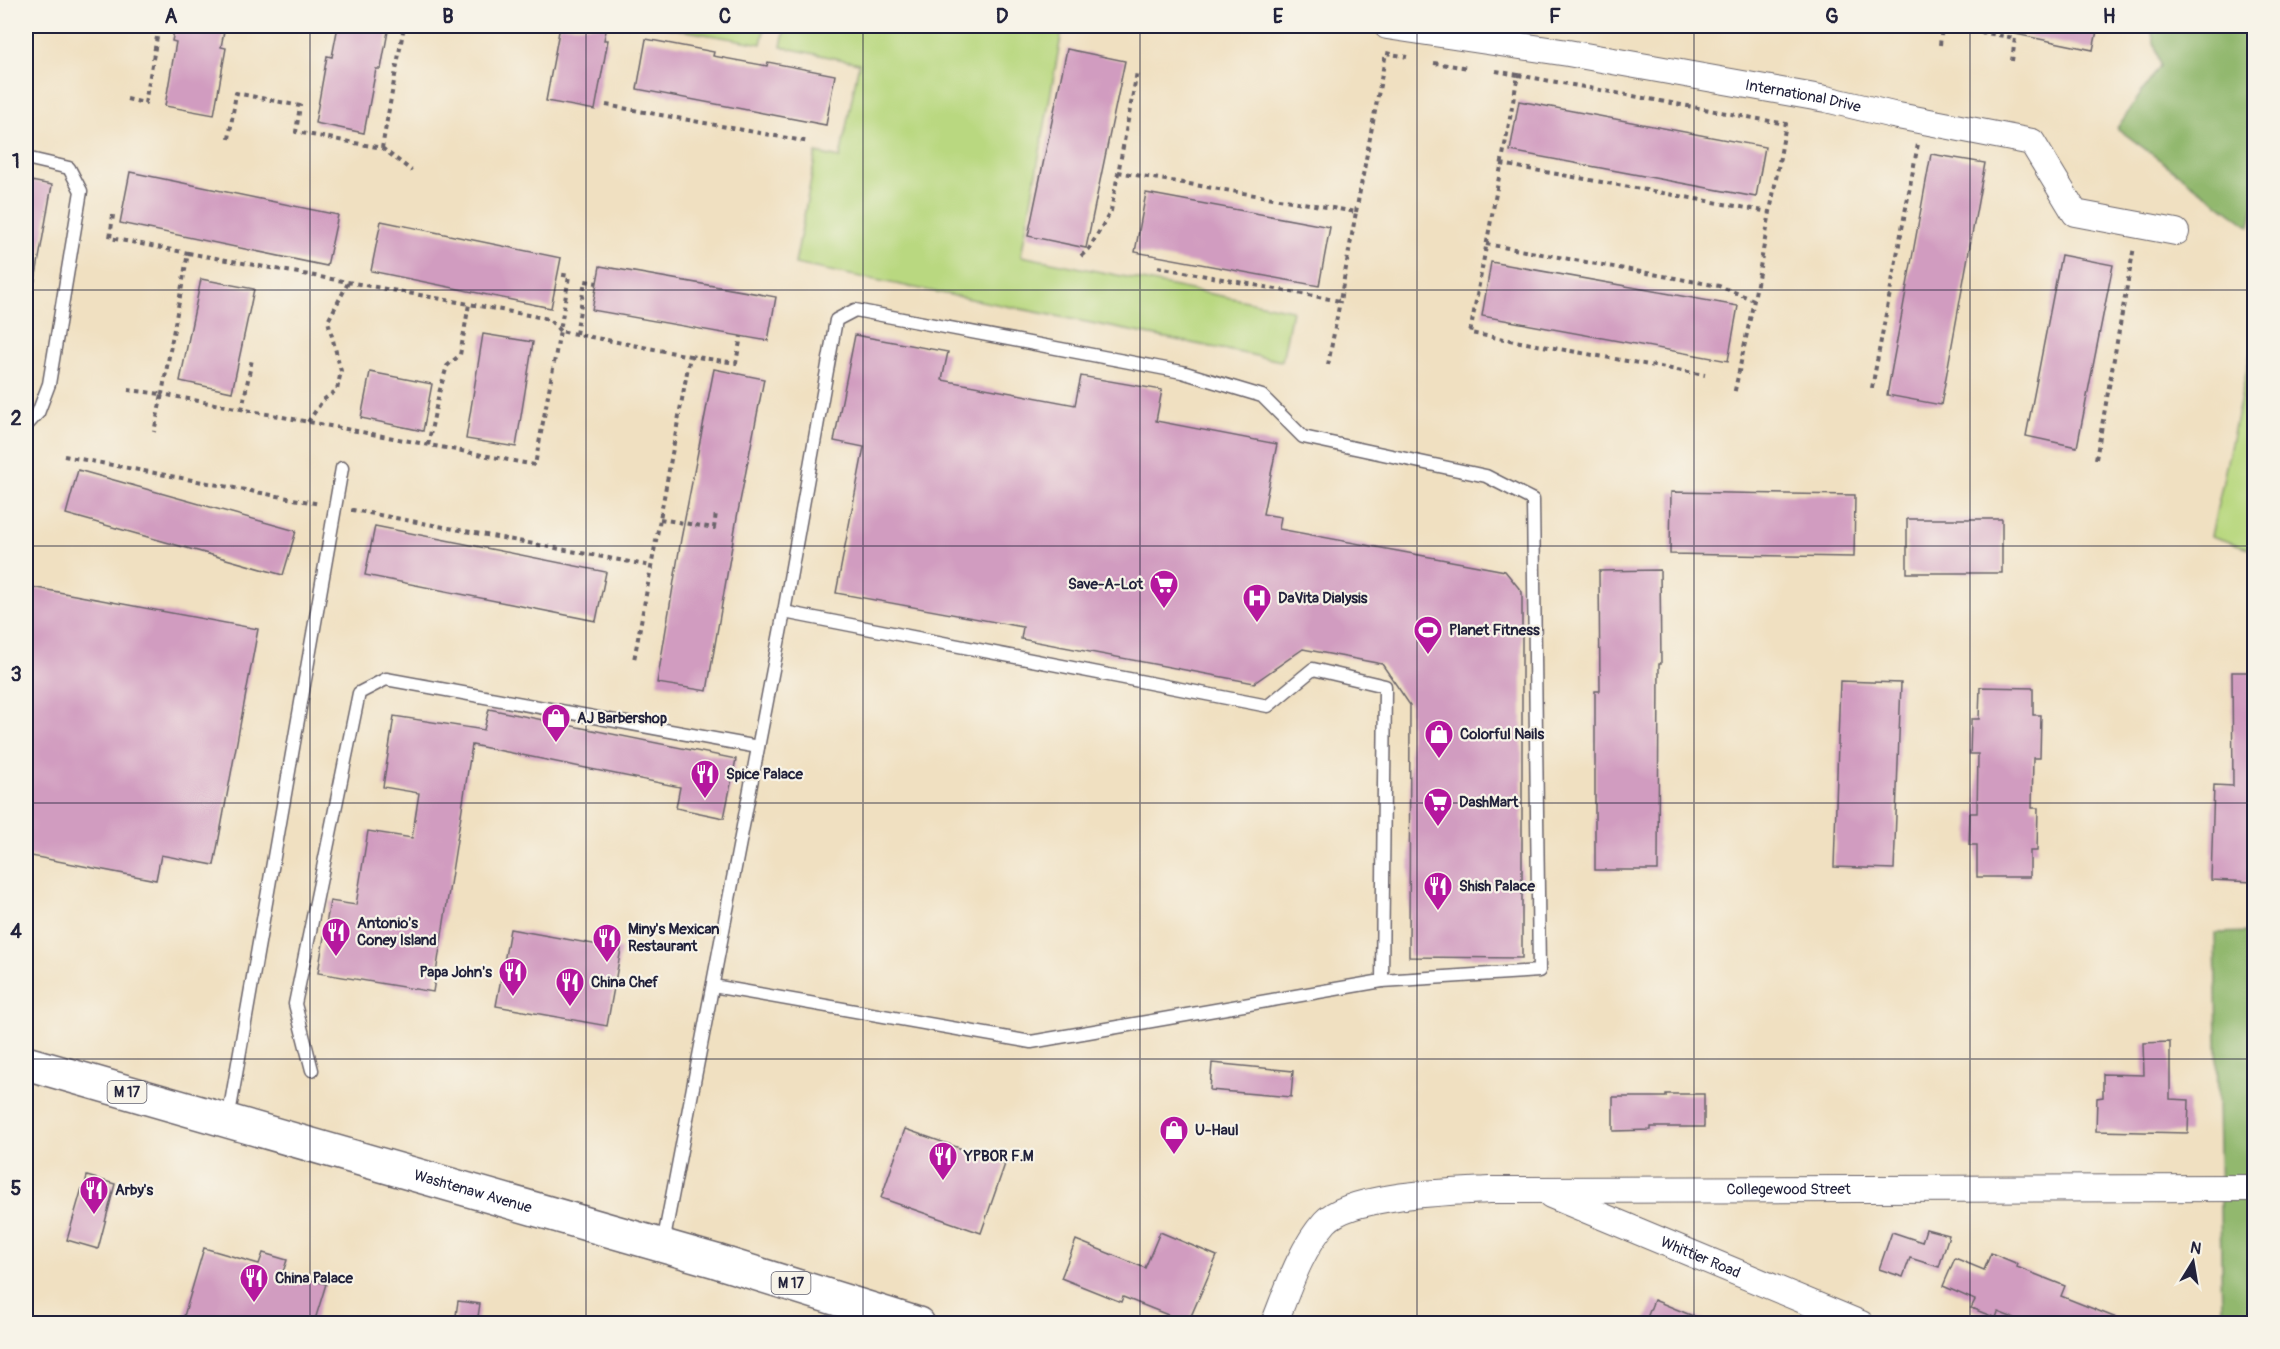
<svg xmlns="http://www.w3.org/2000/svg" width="2280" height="1349" viewBox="0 0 2280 1349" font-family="Pangolin,sans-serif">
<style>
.green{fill:#b9d880;stroke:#6e7d5e;stroke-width:1.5}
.forest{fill:#92b86e;stroke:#5a6d54;stroke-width:1.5}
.building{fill:#d19cc0}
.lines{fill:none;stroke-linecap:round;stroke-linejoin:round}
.service-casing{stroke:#6a646a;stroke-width:15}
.minor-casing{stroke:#6a646a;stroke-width:28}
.primary-casing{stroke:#6a646a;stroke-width:36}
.path{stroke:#6a646a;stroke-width:4;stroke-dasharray:4.5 4.5;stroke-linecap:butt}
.service{stroke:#fff;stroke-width:12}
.minor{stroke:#fff;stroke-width:26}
.primary{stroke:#fff;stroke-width:33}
.grid{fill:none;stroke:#22223b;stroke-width:1.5;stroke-opacity:0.55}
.labels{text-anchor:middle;stroke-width:4.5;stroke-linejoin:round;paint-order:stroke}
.shield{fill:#f7f3e8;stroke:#62616f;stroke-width:1.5}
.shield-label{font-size:14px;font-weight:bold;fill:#22223b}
.street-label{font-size:15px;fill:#22223b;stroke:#f7f3e8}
.poi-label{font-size:15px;font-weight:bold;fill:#22223b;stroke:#f7f3e8;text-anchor:start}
.neatline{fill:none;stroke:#22223b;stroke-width:2}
.grid-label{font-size:20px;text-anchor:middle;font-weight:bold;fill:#22223b}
</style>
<rect width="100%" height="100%" fill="#f7f3e8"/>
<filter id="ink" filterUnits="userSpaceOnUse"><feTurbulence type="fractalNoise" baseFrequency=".0167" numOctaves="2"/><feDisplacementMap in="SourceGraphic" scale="12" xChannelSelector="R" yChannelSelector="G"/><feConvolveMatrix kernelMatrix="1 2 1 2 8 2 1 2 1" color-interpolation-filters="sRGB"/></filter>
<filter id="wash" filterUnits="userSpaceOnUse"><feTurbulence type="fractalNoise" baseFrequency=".008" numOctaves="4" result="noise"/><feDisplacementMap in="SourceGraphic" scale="24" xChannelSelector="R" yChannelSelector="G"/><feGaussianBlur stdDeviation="1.35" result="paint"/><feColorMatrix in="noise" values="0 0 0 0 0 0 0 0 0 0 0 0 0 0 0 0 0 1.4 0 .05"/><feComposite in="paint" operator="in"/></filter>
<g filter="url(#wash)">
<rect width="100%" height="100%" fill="#f0e0c1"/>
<!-- green -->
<g class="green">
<path d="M659 26H765L761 44Z"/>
<path d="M785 26H1063L1021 256 1292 310 1282 361 795 264 816 153 840 158 859 63 781 47Z"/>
<path d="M2254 337V550L2211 536Z"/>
</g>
<!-- forest -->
<g class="forest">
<path d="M2150 26H2254V205L2250 227 2117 128 2160 66Z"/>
<path d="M2254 932V1323H2242L2222 1316 2215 933Z"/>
</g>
<g id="blocks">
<!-- building -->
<g class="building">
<path d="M175 26H225L221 47 226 48 214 115 165 106 176 42 172 41Z"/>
<path d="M338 26H389L381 69H376L364 133 315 123 327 56 332 57Z"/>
<path d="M560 26H607L604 40H608L595 110 546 101Z"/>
<path d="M2016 26H2098L2093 50 2015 34Z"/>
<path d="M646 39 714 52 713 56 767 66 768 62 835 75 826 125 637 89Z"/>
<path d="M1067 49 1125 61 1086 248 1028 236Z"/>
<path d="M1519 101 1765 147 1756 197 1510 151Z"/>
<path d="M1931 154 1985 163 1941 405 1887 395Z"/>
<path d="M130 172 338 215 327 266 120 223Z"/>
<path d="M26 180 52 185 35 281 26 280Z"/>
<path d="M1146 193 1330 227 1319 286 1135 252Z"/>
<path d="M381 221 561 258 551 308 371 271Z"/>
<path d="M2061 255 2113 265 2077 447 2026 436Z"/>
<path d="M1491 262 1738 306 1728 361 1482 316Z"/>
<path d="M600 266 776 297 768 341 592 310Z"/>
<path d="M201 279 254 289 232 392 180 381Z"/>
<path d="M483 334 533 342 516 447 466 439Z"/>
<path d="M855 335 948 352 942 380 1075 405 1081 376 1162 390 1156 421 1277 444 1263 514 1281 517 1279 529 1505 571 1522 592V958L1409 957 1410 705 1382 664 1303 649 1254 683 1021 639 1023 627 836 593 864 447 834 441Z"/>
<path d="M714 369 764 379 737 517 707 691 657 683 681 539Z"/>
<path d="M370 372 432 384 423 431 361 418Z"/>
<path d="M78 470 296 531 283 575 66 514Z"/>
<path d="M1671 492 1855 495 1854 557 1670 554Z"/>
<rect x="1907" y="519" width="95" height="54"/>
<path d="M375 526 606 572 596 621 365 575Z"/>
<path d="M1660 570 1661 664H1659L1658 870H1595V691H1600L1599 571Z"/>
<path d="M26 586 258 629 214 865 161 855 156 880 26 855Z"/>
<path d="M2232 672H2254V882L2211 880 2214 785 2233 786Z"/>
<path d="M1840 681 1901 683 1894 869 1834 867Z"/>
<path d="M1980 687 2033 688V715H2041L2040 758H2033L2032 808H2038L2037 851H2030V877H1977V845H1969L1970 813H1977L1978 754H1970L1971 719H1979Z"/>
<path d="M489 709 736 759 724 818 676 808 680 787 472 745 433 992 318 973 330 901 356 905 368 831 412 838 419 793 383 787 394 716 484 730Z"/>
<path d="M510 929 621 949 607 1026 496 1006Z"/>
<path d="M2170 1042V1099L2189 1100 2188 1133 2096 1131 2097 1098 2103 1097V1074L2144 1075 2143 1043Z"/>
<path d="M1212 1063 1293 1071 1291 1097 1210 1090Z"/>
<path d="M1666 1094H1704V1127H1651V1130L1613 1131V1097H1666Z"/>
<path d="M905 1129 1005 1164 981 1233 881 1198Z"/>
<path d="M87 1176 115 1184 98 1249 67 1240 82 1188 84 1189Z"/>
<path d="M1926 1229 1949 1235 1939 1267 1910 1258 1903 1277 1879 1269 1892 1232 1922 1242Z"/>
<path d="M1160 1232 1217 1256 1188 1323 1123 1297 1121 1302 1061 1278 1076 1240 1145 1268Z"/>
<path d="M204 1248 259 1264 263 1253 287 1260 283 1272 326 1284 314 1323H182Z"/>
<path d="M1991 1253 2018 1264 2017 1267 2065 1286 2061 1296 2129 1323H2026L1998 1312 1996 1318 1971 1308 1975 1300 1943 1286 1955 1258 1984 1270Z"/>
<path d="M1654 1300 1710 1323H1645Z"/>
<path d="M458 1301 480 1304 477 1323H455Z"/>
</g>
</g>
</g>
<g filter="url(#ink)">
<use href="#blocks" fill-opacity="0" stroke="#6a646a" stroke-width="1.5"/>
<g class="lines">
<!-- service casing -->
<g class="service-casing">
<g id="service">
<path d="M26 158 69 168 81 191 49 384 38 413 26 426"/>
<path d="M784 612 836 320 855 310 1182 372 1262 396 1303 437 1486 476 1533 500 1539 971 1382 981"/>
<path d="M312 1070 295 1004 359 693 386 679 758 747"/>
<path d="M228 1120 342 468"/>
<path d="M663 1244 784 612 1268 706 1313 669 1385 686 1382 981 1031 1042 713 986"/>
</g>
</g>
<!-- minor casing -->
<g class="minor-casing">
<g id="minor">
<path id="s1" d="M1387 26 1568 53 1826 99 1893 115 2032 142 2075 213 2176 232"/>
<path id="s2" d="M1551 1195 1861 1324"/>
<path id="s3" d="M1274 1324C1288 1289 1300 1250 1325 1222 1350 1194 1453 1192 1490 1190L2254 1188"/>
</g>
</g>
<!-- primary casing -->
<g class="primary-casing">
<g id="primary">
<path id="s4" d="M26 1063 716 1261 918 1324"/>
</g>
</g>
<!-- path -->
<g class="path">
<path d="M1945 26 2015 38 2012 61"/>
<path d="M1940 45 1942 26"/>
<path d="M1434 63 1469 68"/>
<path d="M1496 71 1518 75 1470 333 1705 375"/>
<path d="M1518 75 1786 124 1754 300 1734 395"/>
<path d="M127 99 145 103 159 26"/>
<path d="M606 105 809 142"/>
<path d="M229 139 236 93 300 106 296 132 382 148 404 26"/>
<path d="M382 148 412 171"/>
<path d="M1501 164 1769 212"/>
<path d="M1118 172 1356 212 1340 301 1158 267"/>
<path d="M1356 212 1386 53 1407 57"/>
<path d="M113 215 110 238 188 253 162 394 535 465 560 331 690 356 634 660"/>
<path d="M1486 244 1719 286 1754 300"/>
<path d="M188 253 469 304"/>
<path d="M1081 256 1089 249 1111 211 1137 72"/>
<path d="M576 334 585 281 597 283"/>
<path d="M690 356 736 363 741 336"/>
<path d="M1328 365 1340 301"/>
<path d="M1872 388 1918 144"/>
<path d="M128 390 162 394 154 432"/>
<path d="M242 410 252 359"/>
<path d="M308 422 323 400 337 390 341 371 328 321 348 283"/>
<path d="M428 445 439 393 447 366 460 355 469 304 549 319 560 331 569 276 558 274"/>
<path d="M64 456 320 504"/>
<path d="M2096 459 2134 247"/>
<path d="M353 512V510L651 566"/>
<path d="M660 519 714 528 716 513"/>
</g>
<!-- service -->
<use href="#service" class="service"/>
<!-- minor -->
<use href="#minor" class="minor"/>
<!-- primary -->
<use href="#primary" class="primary"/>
</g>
</g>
<!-- grid -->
<path class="grid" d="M310 26V1324M586 26V1324M863 26V1324M1140 26V1324M1417 26V1324M1694 26V1324M1970 26V1324M26 290H2254M26 546H2254M26 803H2254M26 1059H2254"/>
<!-- icons -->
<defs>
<g id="supermarket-pin" transform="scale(1.5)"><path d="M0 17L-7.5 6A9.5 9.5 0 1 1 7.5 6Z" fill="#b5179e" stroke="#f7f3e8"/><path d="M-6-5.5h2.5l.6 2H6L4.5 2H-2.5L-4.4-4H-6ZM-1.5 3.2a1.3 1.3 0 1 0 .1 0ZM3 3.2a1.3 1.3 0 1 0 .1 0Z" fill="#fff"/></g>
<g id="hospital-pin" transform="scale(1.5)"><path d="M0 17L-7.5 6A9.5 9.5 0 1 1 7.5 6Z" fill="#b5179e" stroke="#f7f3e8"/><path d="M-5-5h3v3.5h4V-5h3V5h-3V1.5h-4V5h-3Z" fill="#fff"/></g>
<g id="stadium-pin" transform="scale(1.5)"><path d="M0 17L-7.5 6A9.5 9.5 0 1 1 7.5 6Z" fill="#b5179e" stroke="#f7f3e8"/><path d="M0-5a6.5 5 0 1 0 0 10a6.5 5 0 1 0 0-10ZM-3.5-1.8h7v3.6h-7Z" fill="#fff"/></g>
<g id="shop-pin" transform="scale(1.5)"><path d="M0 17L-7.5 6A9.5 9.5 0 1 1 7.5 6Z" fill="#b5179e" stroke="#f7f3e8"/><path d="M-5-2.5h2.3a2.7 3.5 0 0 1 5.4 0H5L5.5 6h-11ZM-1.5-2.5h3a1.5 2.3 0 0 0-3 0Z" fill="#fff"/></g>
<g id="restaurant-pin" transform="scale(1.5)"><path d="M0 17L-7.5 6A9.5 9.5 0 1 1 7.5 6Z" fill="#b5179e" stroke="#f7f3e8"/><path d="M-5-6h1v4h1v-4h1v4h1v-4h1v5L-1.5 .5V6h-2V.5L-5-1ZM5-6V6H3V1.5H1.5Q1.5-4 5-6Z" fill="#fff"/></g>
</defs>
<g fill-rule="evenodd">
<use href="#supermarket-pin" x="1164" y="584"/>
<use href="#hospital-pin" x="1257" y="598"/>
<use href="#stadium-pin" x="1428" y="630"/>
<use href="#shop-pin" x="556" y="718"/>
<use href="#shop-pin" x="1439" y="734"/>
<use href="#restaurant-pin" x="705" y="774"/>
<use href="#supermarket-pin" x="1438" y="802"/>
<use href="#restaurant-pin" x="1438" y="886"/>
<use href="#restaurant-pin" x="336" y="932"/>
<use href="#restaurant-pin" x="607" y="938"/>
<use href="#restaurant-pin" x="513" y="972"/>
<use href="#restaurant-pin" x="570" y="982"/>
<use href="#shop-pin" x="1174" y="1130"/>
<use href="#restaurant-pin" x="943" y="1156"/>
<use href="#restaurant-pin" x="94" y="1190"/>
<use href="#restaurant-pin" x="254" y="1278"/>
</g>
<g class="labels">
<!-- shield labels -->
<g class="shield">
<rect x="107.5" y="1081" width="39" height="22" rx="4.5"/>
<rect x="771.5" y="1272" width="39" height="22" rx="4.5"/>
</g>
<g class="shield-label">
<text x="127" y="1097">M 17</text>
<text x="791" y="1288">M 17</text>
</g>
<!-- street labels -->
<g class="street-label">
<text dy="5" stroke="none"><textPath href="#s1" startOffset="422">International Drive</textPath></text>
<text dy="5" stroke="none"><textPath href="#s3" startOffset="584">Collegewood Street</textPath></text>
<text dy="5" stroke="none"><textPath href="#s4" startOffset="465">Washtenaw Avenue</textPath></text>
<text dy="5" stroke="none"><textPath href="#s2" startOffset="162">Whittier Road</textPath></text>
</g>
<!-- poi labels -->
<g class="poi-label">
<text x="1143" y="589" text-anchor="end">Save-A-Lot</text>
<text x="1278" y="603">DaVita Dialysis</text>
<text x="1449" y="635">Planet Fitness</text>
<text x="577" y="723">AJ Barbershop</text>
<text x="1460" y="739">Colorful Nails</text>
<text x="726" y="779">Spice Palace</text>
<text x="1459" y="807">DashMart</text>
<text x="1459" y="891">Shish Palace</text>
<text x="357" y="928">Antonio's<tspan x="357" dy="17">Coney Island</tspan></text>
<text x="628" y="934">Miny's Mexican<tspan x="628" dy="17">Restaurant</tspan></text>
<text x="492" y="977" text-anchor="end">Papa John's</text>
<text x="591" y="987">China Chef</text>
<text x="1195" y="1135">U-Haul</text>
<text x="964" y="1161">YPBOR F.M</text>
<text x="115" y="1195">Arby's</text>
<text x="275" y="1283">China Palace</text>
</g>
</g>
<!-- margin -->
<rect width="2280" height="1349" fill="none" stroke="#f7f3e8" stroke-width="66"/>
<!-- north arrow -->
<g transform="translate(2193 1262) rotate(11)" stroke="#f7f3e8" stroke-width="4.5" paint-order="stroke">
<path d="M0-4.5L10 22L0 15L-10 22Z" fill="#22223b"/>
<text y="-9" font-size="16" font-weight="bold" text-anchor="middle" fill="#22223b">N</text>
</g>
<rect x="33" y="33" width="2214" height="1283" class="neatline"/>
<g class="grid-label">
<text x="171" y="23">A</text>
<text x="448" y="23">B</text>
<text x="725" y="23">C</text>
<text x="1002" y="23">D</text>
<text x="1278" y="23">E</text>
<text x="1555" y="23">F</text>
<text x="1832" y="23">G</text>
<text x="2109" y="23">H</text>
<text x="16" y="168">1</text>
<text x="16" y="425">2</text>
<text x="16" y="681">3</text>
<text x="16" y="938">4</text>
<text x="16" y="1195">5</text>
</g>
</svg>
